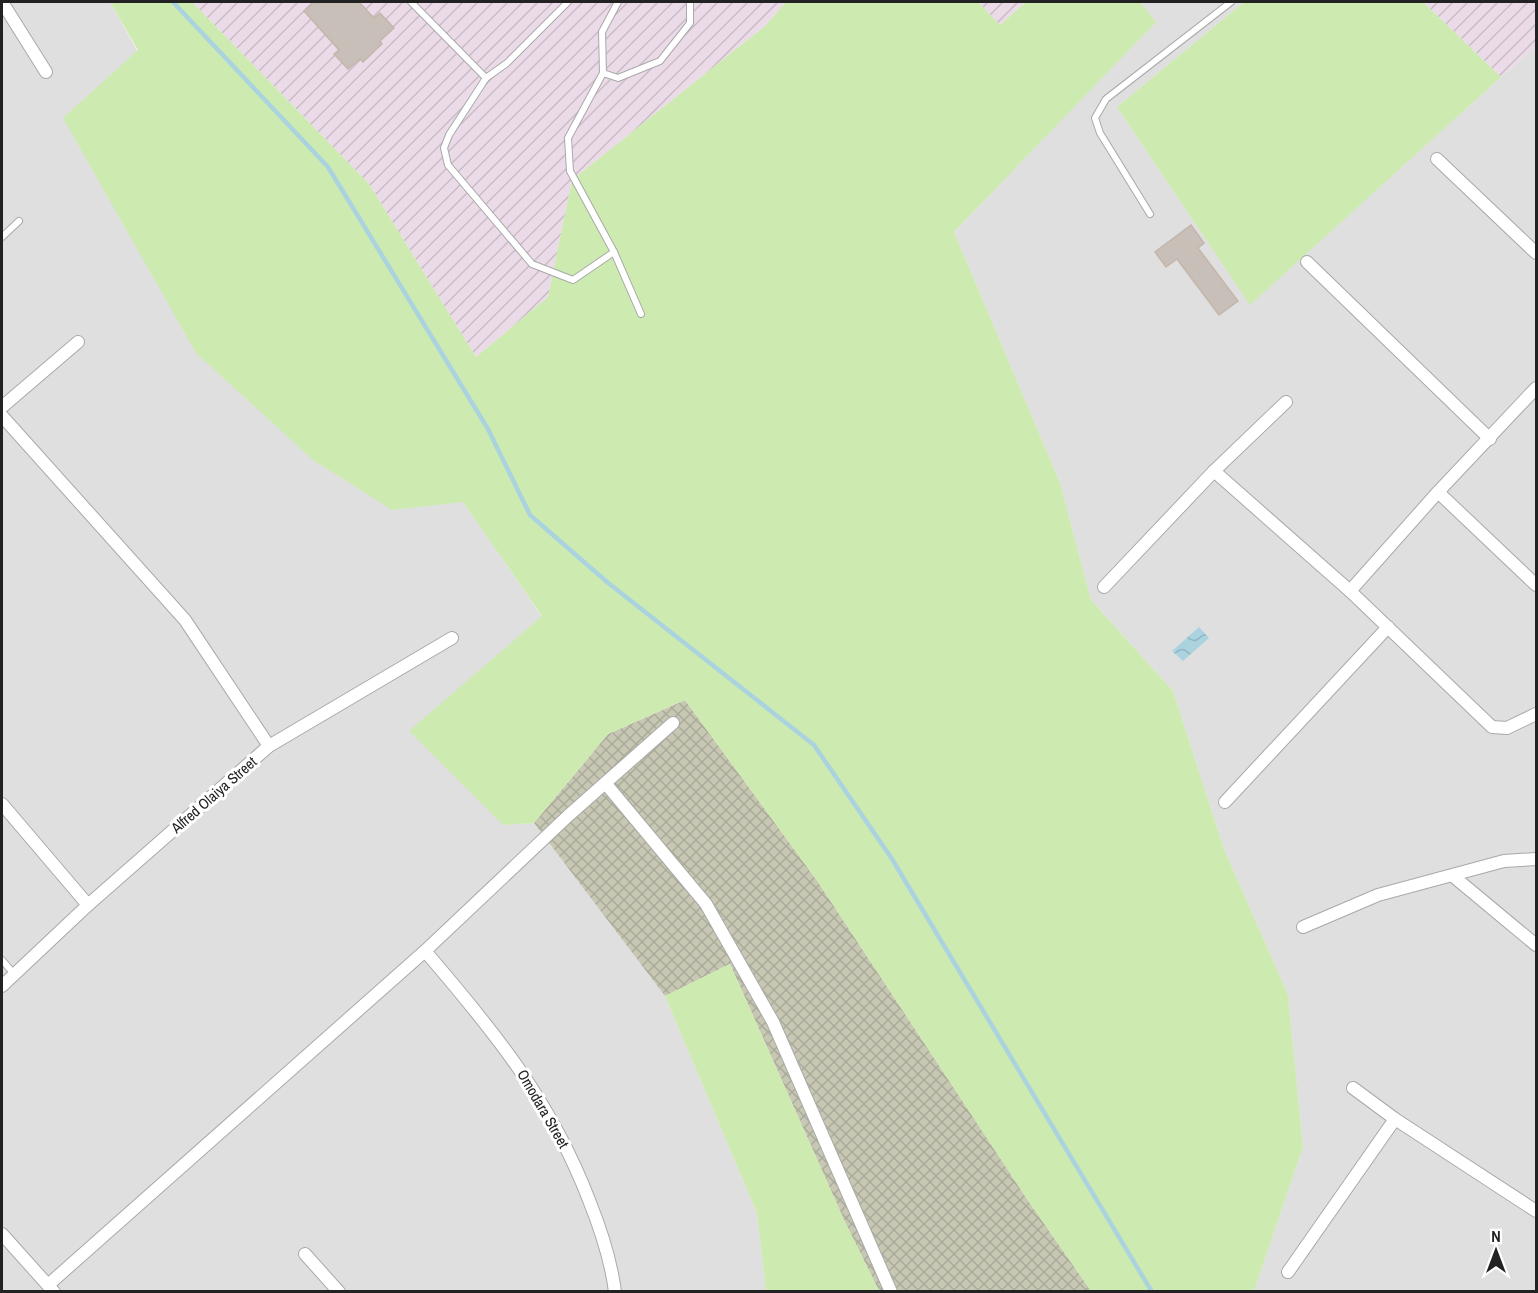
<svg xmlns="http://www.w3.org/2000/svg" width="1538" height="1293" viewBox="0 0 1538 1293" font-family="'Archivo Narrow',sans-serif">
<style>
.residential{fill:#e0dfdf}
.industrial{fill:url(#industrial-furrows)}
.construction{fill:url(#construction-cross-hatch)}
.grass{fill:#cdebb0}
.water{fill:url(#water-waves)}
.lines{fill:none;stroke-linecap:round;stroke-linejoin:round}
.stream{stroke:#aad3df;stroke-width:4.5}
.building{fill:#c7bfb8;stroke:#c4b6ab;stroke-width:1.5}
.service-casing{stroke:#a9a9a9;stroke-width:8}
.minor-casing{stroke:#a9a9a9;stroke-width:14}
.service{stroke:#fff;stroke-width:6}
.minor{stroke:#fff;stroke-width:12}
.labels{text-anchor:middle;stroke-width:6;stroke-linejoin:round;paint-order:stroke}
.street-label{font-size:15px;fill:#222;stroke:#fff}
</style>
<defs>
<pattern id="industrial-furrows" width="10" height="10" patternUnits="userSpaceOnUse" patternTransform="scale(1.5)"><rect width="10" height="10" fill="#ebdbe8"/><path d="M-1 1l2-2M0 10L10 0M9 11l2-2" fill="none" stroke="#c9bcc7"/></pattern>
<pattern id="construction-cross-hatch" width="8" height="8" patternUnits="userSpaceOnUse" patternTransform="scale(1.5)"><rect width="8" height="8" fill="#c7c7b4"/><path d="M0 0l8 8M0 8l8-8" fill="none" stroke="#abab9a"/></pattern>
<pattern id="water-waves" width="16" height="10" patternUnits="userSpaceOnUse" patternTransform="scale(1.5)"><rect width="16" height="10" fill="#aad3df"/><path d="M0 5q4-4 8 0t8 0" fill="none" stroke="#92b5bf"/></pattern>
</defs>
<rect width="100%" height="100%" fill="#f2efe9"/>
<!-- residential -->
<g class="residential">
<path d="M2 2H110L392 510 463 501 542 617 503 825 534 823 665 996 757 1213 766 1291 2 1292Z"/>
<path d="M1140 2H1244L1117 107 1250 304 1501 77 1536 46V1291H1254L1303 1147 1288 995 1224 849 1173 691 1091 600 1060 483 954 232 1155 22Z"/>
</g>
<!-- industrial -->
<g class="industrial">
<path d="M192 2H786L765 26 572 180 548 297 476 357 369 184Z"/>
<path d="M978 2H1026L1000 25Z"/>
<path d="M1423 2H1536V46L1501 77Z"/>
</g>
<!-- construction -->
<path class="construction" d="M685 700 818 882 1027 1199 1091 1291H879L845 1222 730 964 665 996 534 823 608 734Z"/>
<!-- grass -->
<g class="grass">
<path d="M110 2H192L369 184 476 357 548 297 572 180 765 26 786 2H978L1000 25 1026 2H1140L1156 22 954 232 1060 483 1091 600 1173 691 1224 849 1288 995 1303 1147 1254 1291H1091L1027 1199 818 882 685 700 608 734 534 823 503 825 409 731 542 616 463 502 392 510 313 460 196 353 63 118 138 50Z"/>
<path d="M1244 2H1423L1501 77 1250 305 1117 107Z"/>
<path d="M730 964 845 1222 879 1291H766L757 1213 665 996Z"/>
</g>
<!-- water -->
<path class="water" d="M1199 627 1209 638 1183 661 1172 651Z"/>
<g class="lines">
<!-- stream -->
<path class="stream" d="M173 2 328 167 488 429 530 515 607 582 814 745 892 859 1152 1292"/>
</g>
<!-- building -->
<g class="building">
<path d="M314 2H359L374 18 380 13 394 28 380 41 382 44 363 62 360 59 348 69 334 54 339 50 304 11Z"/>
<path d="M1191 225 1204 243 1198 248 1238 301 1219 315 1177 259 1166 267 1155 252Z"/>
</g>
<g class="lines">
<!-- service casing -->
<g class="service-casing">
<g id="service">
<path d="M411 2 486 78 507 63 568 2"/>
<path d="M603 73 602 32 618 2"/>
<path d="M486 78 449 135 444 148 448 165 532 264 573 280 614 252 570 171 568 138 603 73 618 78 660 61 690 23V2"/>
<path d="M1150 214 1100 133 1095 118 1106 99 1231 2"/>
<path d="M2 237 19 221"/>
<path d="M614 252 641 314"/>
<path d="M2 960 14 974"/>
</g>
</g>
<!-- minor casing -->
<g class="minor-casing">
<g id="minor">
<path d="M2 2 46 72"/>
<path d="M1437 159 1536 253"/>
<path d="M1307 262 1490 439"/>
<path d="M2 407 78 342"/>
<path d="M2 416 185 620 269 746"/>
<path d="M1214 471 1350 591 1492 727 1507 728 1536 714"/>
<path d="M1438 492 1536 585"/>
<path d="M1104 587 1214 471 1286 402"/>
<path d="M1350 591 1438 492 1536 388"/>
<path d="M606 784 706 904 773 1022 891 1292"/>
<path d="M1225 802 1388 627"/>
<path d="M2 804 88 905"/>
<path d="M1453 876 1536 945"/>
<path d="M1303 927 1378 895 1504 861 1536 859"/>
<path d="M425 951C493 1030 551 1101 589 1200 601 1230 611 1259 615 1292"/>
<path d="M2 986 88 905 269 746 452 638"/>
<path d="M1353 1088 1395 1119 1536 1211"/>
<path d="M2 1234 54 1292"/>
<path d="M305 1254 339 1292"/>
<path d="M1288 1272 1395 1119"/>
<path d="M48 1285 425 951 569 815 673 723"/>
</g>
</g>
<!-- service -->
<use href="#service" class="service"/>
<!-- minor -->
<use href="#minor" class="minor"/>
</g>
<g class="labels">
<!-- street labels -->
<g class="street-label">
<text transform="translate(214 795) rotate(-41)" y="5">Alfred Olaiya Street</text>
<text transform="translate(543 1109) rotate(60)" y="5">Omodara Street</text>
</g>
</g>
<!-- border -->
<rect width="1538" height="1293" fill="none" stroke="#222222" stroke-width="6"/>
<!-- north arrow -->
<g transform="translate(1496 1251)" stroke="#ffffff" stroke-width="4.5" paint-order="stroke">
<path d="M0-4.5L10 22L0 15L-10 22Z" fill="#222222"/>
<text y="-9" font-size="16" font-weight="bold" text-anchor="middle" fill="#222222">N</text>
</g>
</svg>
